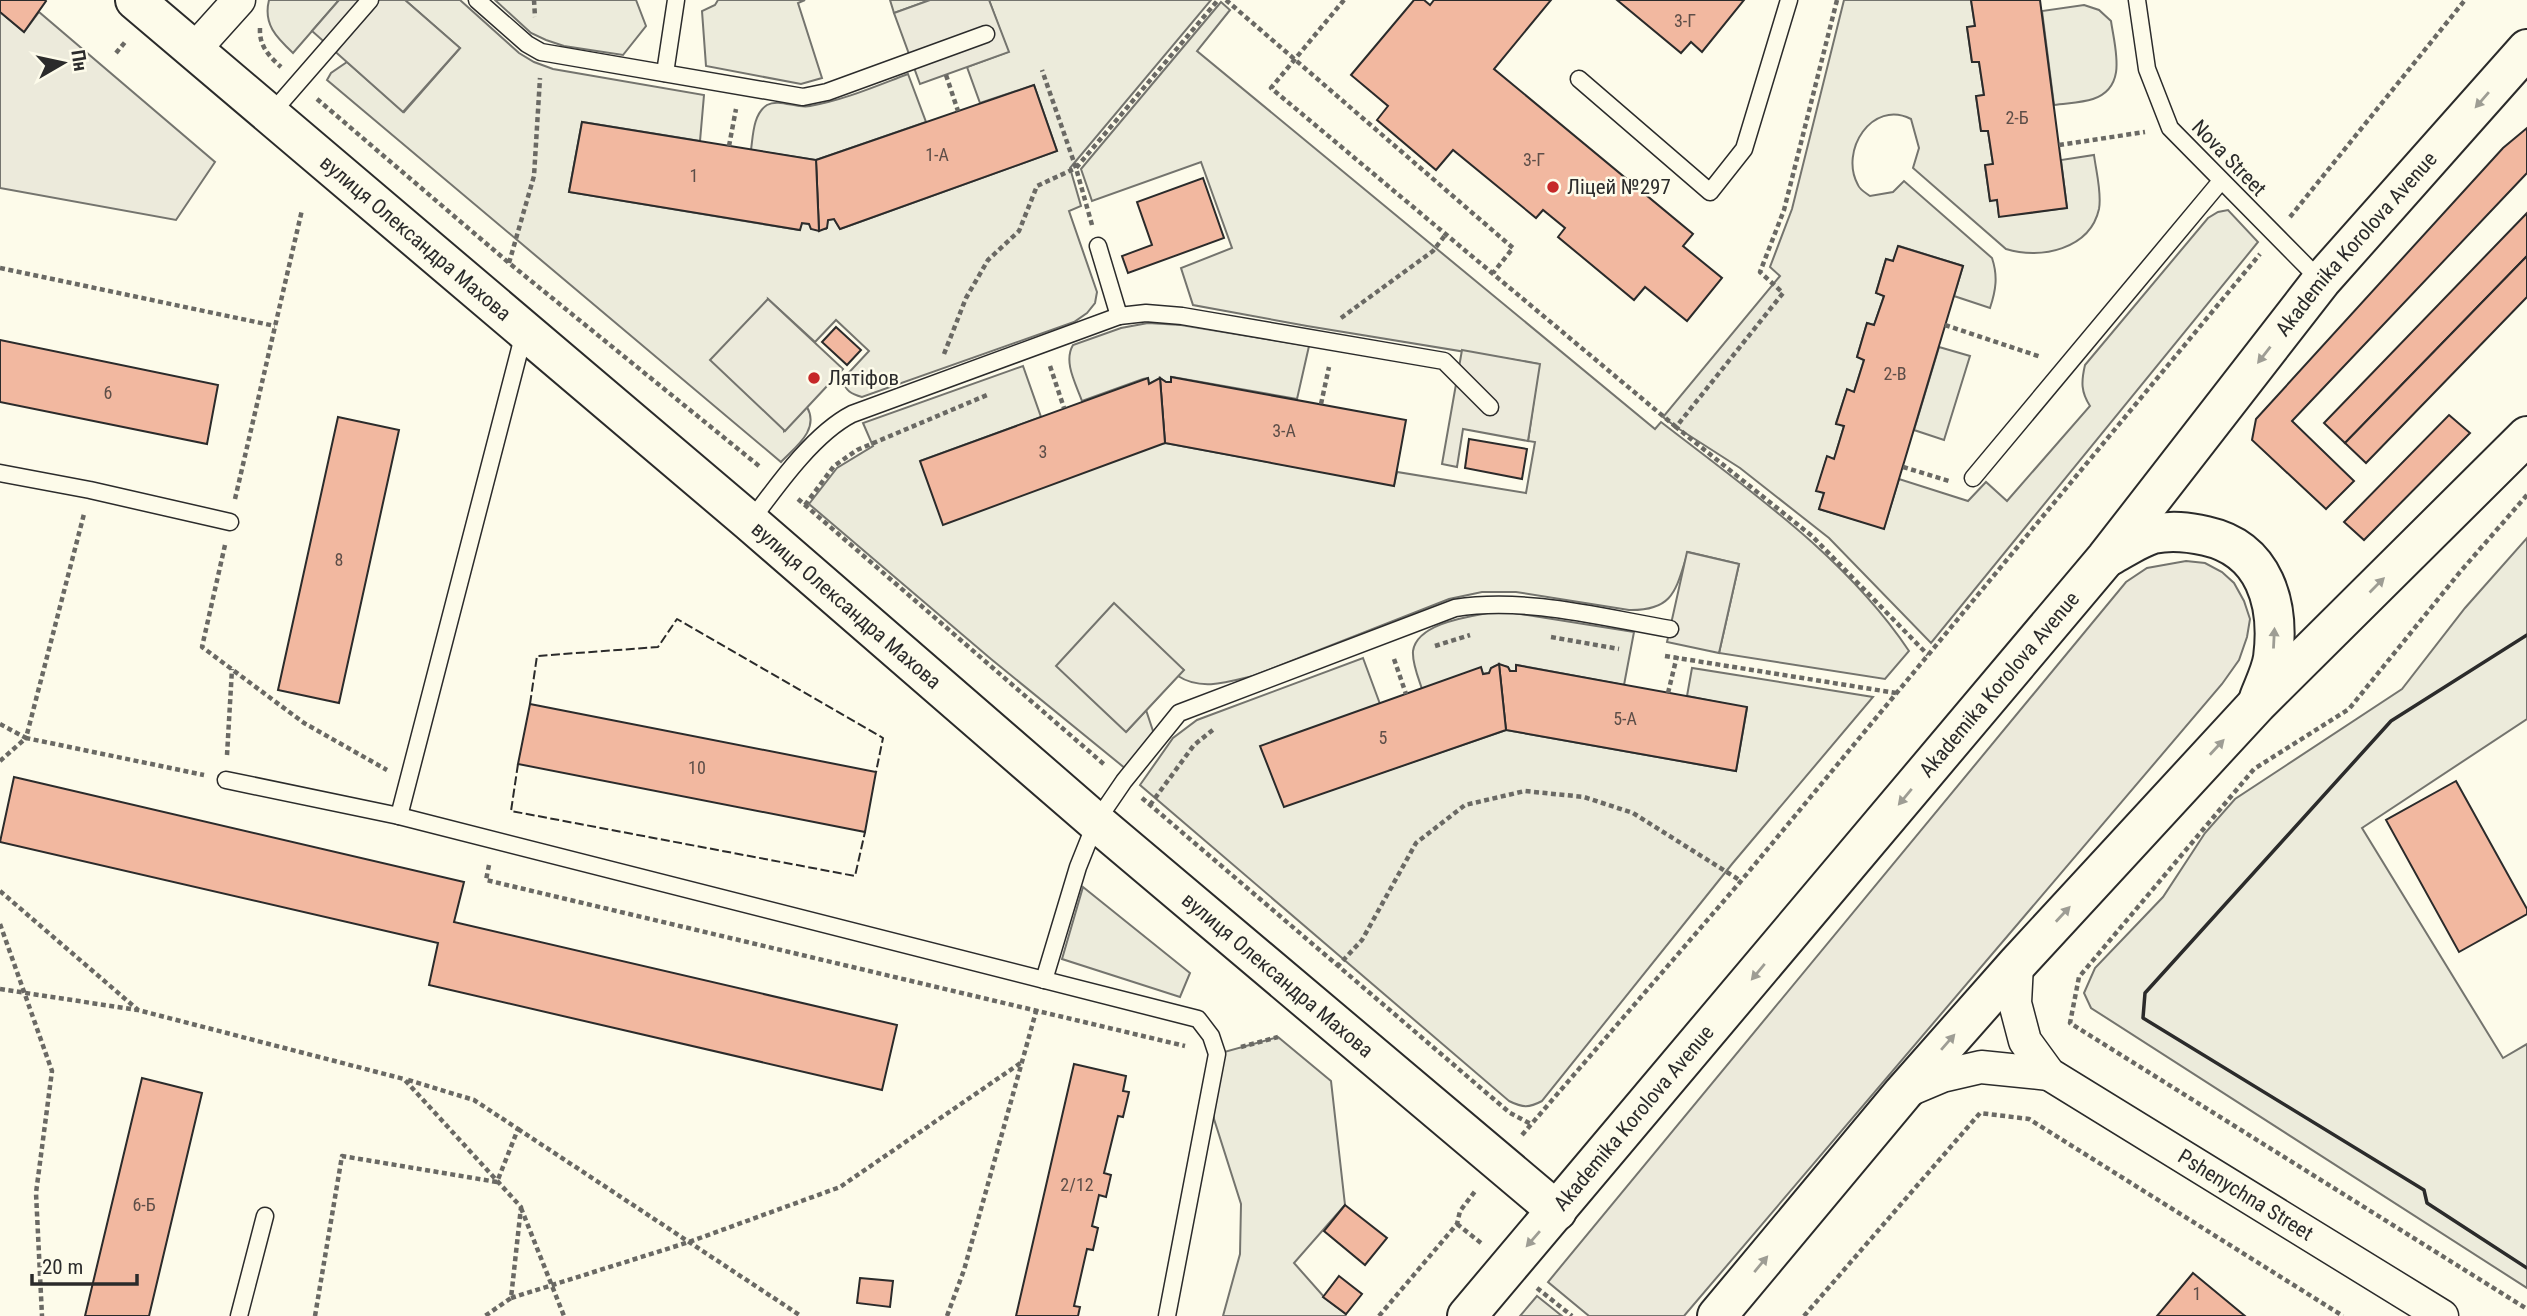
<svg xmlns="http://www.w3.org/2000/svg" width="2527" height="1316" viewBox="0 0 2527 1316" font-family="'Roboto Condensed',sans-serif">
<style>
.green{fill:#ecebdb;stroke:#74746e;stroke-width:2}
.parking{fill:#eceadb;stroke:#74746e;stroke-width:2}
.building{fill:#f2b8a0;stroke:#2b2b2b;stroke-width:2}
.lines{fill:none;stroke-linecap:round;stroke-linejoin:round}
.lane-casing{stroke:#2b2b2b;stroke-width:19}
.street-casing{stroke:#2b2b2b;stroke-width:35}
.secondary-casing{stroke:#2b2b2b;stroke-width:42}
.path{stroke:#6a6964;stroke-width:4.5;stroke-dasharray:5 3.5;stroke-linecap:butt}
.lane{stroke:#fdfbea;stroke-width:16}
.street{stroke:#fdfbea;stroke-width:32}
.secondary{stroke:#fdfbea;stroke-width:38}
.fence{stroke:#2b2b2b;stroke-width:2;stroke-dasharray:9 3.5;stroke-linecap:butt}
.wall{stroke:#2b2b2b;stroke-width:3.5}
.oneway{fill:#9e9d94}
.poi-dot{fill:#c62828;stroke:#fdfbea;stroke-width:2.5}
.labels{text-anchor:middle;stroke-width:5;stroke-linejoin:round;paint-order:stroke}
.number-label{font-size:18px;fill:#5d4e48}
.street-label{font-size:21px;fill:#2b2b2b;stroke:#fdfbea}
.poi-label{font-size:21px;fill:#2b2b2b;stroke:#fdfbea;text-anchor:start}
</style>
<rect width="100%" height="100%" fill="#fdfbea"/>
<!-- green -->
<g class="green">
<path d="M269 0H339L293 53C276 37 263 24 269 0Z"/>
<path d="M405 0H460L519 53 534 62 553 69 704 95 700 141 582 122 569 192 799 230 802 223 809 224 811 229H826L828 220 834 219 840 229 1057 151 1034 85 980 103 967 67 1008 52 989 0H1211L1070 168 1081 206 1069 211 1097 292 1095 303 1087 313 1074 322 862 397C851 394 846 391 842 380L869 351 836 320 815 342 768 299 784 431 807 407C820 430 795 447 781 462L327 80 331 73 347 62 404 112 460 48Z"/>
<path d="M495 0H636L646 26 623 55 564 46 546 40 531 33Z"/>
<path d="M718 0H805L798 3 822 78 801 84 706 66 702 11 715 5Z"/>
<path d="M890 0H930L894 13Z"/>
<path d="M1844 0H1971L1975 26 1967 27 1972 62H1979L1984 95 1976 96 1981 131H1988L1993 164 1985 166 1990 200H1997L1999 216 2067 208 2061 160 2094 155C2096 171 2102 193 2099 209 2090 249 2041 260 2006 249L1913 168 1919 148 1911 119C1872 99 1839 151 1858 185 1860 190 1866 193 1870 196L1893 192 1904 181 1992 258C1998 276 1996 290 1990 308L1954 296 1963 266 1899 246 1893 261 1886 259 1876 293 1884 296 1874 325 1867 323 1857 357 1864 360 1854 392 1847 390 1836 423 1844 426 1834 459 1827 457 1817 490 1824 493 1819 509 1884 528 1899 479 1968 501 1986 482 2007 501 2090 406C2081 392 2081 382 2085 365L2208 218 2218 212 2228 210 2258 242 1931 643 1829 538 1740 468 1676 427 1663 417 1780 276 1770 267 1792 209Z"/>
<path d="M1221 2 1230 10 1197 51 1655 429 1661 422C1750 491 1846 557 1909 651L1885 679 1719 653 1739 564 1688 552C1676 588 1675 611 1629 610L1516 592H1482L1449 599 1253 676C1228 682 1201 691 1178 676L1184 669 1126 732 1146 710 1154 734 1126 769 991 659 809 504 837 468 873 446 863 423 1023 366 1041 417 920 461 1165 443 1394 485 1397 472 1526 493 1535 442 1528 441 1539 364 1307 326 1193 305 1181 268 1232 248 1201 162 1092 201 1081 169Z"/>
<path d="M2084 5 2099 10 2111 21C2115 49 2128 87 2093 99 2081 103 2066 103 2054 105L2042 11Z"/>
<path d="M908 74 926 122 816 160 751 150C753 136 753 114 767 105 779 98 797 109 810 106 844 100 876 86 908 74Z"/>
<path d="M1148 323 1181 325 1309 346 1297 399 1172 377 1171 382H1166L1160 378 1149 384 1148 378 1143 379 1082 401C1076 384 1063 362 1073 345L1121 328Z"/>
<path d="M1939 347 1970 356 1944 440 1914 430Z"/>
<path d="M2527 538V719L2362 828 2503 1058 2527 1044V1288L2091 1008 2084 993 2095 968 2163 897 2205 833 2235 799 2402 689 2465 608Z"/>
<path d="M1488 613H1514L1634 632 1624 685 1517 665 1516 671H1510L1508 667C1499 664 1493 664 1489 673L1483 674 1481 668 1422 689C1418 677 1412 663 1413 651 1417 624 1466 617 1488 613Z"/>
<path d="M1363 658 1380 704 1284 806 1506 730 1736 771 1747 708 1687 696 1692 668 1873 697 1732 864 1542 1101C1529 1108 1523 1108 1509 1101L1140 785 1173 738 1197 720Z"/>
<path d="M1083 887 1190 973 1180 997 1062 959Z"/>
<path d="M1278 1037 1331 1081 1345 1205 1294 1263 1325 1298 1346 1314 1345 1316H1223L1240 1254 1241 1204 1214 1119 1212 1101 1217 1054Z"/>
<path d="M1537 1296 1562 1316H1520Z"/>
</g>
<!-- parking -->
<g class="parking">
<path d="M339 0H405L460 48 403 112 312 31Z"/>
<path d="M930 0H989L1009 52 920 84 894 13Z"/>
<path d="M0 12 24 32 39 12 215 162 176 220 0 188Z"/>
<path d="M768 299 843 369 785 431 710 360Z"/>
<path d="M1462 350 1540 364 1528 441 1463 429 1457 467 1442 464Z"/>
<path d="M1687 552 1739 564 1719 653 1667 642Z"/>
<path d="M2186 561 2205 563 2222 572 2234 583 2244 601 2250 619 2247 637 2239 660 2222 684 1684 1316H1589L1548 1282 2126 582 2147 568Z"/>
<path d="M1114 603 1184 670 1126 732 1056 666Z"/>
</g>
<!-- building -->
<g class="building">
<path d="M0 0H45L46 1 24 32 0 12Z"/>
<path d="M1414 0H1424L1430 5 1434 0H1551L1494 69 1693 234 1683 246 1722 278 1687 321 1645 287 1634 300 1558 237 1565 228 1543 210 1536 218 1453 150 1436 170 1377 120 1388 106 1351 75Z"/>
<path d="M1617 0H1744L1702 52 1691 42 1681 53Z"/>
<path d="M1971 0H2040L2067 208 1999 217 1997 200 1990 201 1985 165 1993 164 1988 131H1981L1976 96 1984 95 1979 62H1972L1967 27 1975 26Z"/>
<path d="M1034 85 1057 151 840 229 834 219 828 220 827 228 819 231 816 160Z"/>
<path d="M582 122 816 160 819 231 811 229 809 224 802 223 800 230 569 192Z"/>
<path d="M2527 128V173L2292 421 2354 481 2326 509 2252 440 2256 419 2503 148Z"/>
<path d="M1203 178 1224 238 1128 273 1122 256 1152 245 1137 202Z"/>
<path d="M2527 213V256L2345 443 2324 423Z"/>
<path d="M1898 246 1963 266 1884 529 1819 509 1824 493 1816 491 1827 456 1834 459 1844 426 1836 424 1847 389 1854 392 1864 360 1857 357 1867 323 1874 325 1884 296 1876 293 1886 259 1893 261Z"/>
<path d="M2527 256V297L2366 463 2345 443Z"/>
<path d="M836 327 861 350 847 365 822 342Z"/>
<path d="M0 340 218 385 207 444 0 402Z"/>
<path d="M1171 377 1406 420 1394 486 1165 443 1160 378 1166 382H1171Z"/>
<path d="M1148 378 1149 384 1160 378 1165 443 943 525 920 461Z"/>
<path d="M2449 415 2470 433 2364 540 2344 522Z"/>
<path d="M338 417 399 430 339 703 278 690Z"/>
<path d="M1469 439 1527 449 1522 479 1465 468Z"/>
<path d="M1499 664 1508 667 1510 671H1516V665L1747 707 1736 771 1506 730Z"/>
<path d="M1499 664 1506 730 1284 807 1260 746 1481 667 1483 674 1489 673 1491 668Z"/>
<path d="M530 704 876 772 865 832 518 764Z"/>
<path d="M14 777 464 882 454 922 897 1025 882 1090 429 985 438 943 0 842Z"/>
<path d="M2456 781 2527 909V914L2459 952 2386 820Z"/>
<path d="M1074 1064 1126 1076 1123 1091 1129 1092 1123 1117 1118 1116 1104 1173 1111 1175 1106 1197 1099 1195 1092 1226 1098 1228 1093 1250 1087 1249 1074 1306 1080 1307 1078 1316H1016Z"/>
<path d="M142 1078 202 1093 149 1316H85Z"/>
<path d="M1345 1205 1387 1238 1365 1265 1324 1231Z"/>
<path d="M2193 1273 2245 1316H2157Z"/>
<path d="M1339 1276 1362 1294 1346 1314 1323 1297Z"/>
<path d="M860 1278 893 1281 890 1307 857 1303Z"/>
</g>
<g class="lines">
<!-- lane casing -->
<g class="lane-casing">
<g id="lane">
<path d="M477 0 527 44 541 52 803 97 827 92 986 34"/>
<path d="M2137 0 2147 69 2170 128 2321 281"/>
<path d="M665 73 676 0"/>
<path d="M1579 79 1710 192 1744 149 1789 0"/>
<path d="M269 116 370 0"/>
<path d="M1098 246 1119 316 1146 313 1182 316 1444 361 1490 407"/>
<path d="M0 473 90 490 230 522"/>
<path d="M1973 478 2221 181"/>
<path d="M750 522C776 487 813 434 852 414L1119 316"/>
<path d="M226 780 399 816 1198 1019 1211 1036 1217 1054 1167 1316"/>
<path d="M399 816 524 333"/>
<path d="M1044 980 1078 867 1096 822 1124 781 1179 713 1455 608C1526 597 1600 617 1670 629"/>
<path d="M239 1316 265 1216"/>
</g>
</g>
<!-- street casing -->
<g class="street-casing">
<g id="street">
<path d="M194 50 239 0"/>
<path id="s1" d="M2017 964 2015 1003 2025 1041 2049 1074 2442 1316"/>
<path d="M1904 1092 1942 1076 1981 1067 2049 1074"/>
</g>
</g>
<!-- secondary casing -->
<g class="secondary-casing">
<g id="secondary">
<path id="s2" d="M135 0 750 522 1096 822 1557 1211"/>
<path d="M2110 556C2123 549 2139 538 2153 534 2172 530 2188 532 2206 536 2265 549 2280 604 2273 658 2271 671 2264 685 2259 698"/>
<path id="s3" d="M1467 1316 2106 558 2321 281 2527 49"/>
<path d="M1717 1316 1903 1093 2017 964 2257 704 2527 436"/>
</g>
</g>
<!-- path -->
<g class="path">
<path d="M534 0 535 17"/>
<path d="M1226 0 1513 248 1493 273"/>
<path d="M1344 0 1271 88 1676 427"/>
<path d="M1837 0 1784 210 1760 272 1783 293 1676 427 1812 536 1928 655"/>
<path d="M260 28C259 46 269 56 281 67"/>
<path d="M116 53 126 41"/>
<path d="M946 75 958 111"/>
<path d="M317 99 509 263 759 466"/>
<path d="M2059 145 2145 132"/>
<path d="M729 146 736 109"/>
<path d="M2290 217 2465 0"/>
<path d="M1092 225 1076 168 1218 0"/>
<path d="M509 263 534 176 540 78"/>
<path d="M0 268 275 326"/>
<path d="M1341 318 1433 251 1446 234"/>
<path d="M1945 325 2041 357"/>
<path d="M944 354 966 298 988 260 1019 231 1037 186 1076 168 1042 70"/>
<path d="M1050 366 1064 408"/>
<path d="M1321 404 1329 367"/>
<path d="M1903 467 1949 481"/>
<path d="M2527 495 2460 572 2349 709 2254 769 2079 977 2070 1023 2527 1309"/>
<path d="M235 499 302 210"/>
<path d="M798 499 1106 766"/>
<path d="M805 505 834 466 857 450 987 395"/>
<path d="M225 545 202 647 304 723 387 770"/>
<path d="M1551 637 1619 649"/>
<path d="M1435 646 1470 635"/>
<path d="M1665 656 1896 693"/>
<path d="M1394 659 1406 694"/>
<path d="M1668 693 1677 656"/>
<path d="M0 724 26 738 84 514"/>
<path d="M227 755 232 669"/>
<path d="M0 761 26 738 204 775"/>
<path d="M1142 798 1510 1113 1531 1124"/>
<path d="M1150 805 1194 745 1214 729"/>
<path d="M489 865 486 880 1185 1046"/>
<path d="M0 891 138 1010 404 1079 521 1207 511 1298 485 1316"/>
<path d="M0 924 52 1071 36 1193 42 1316"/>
<path d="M1337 967 1362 940 1416 843 1465 805 1525 791 1584 797 1633 813 1741 881"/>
<path d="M0 989 137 1010"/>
<path d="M1241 1047 1278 1037"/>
<path d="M518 1129 801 1316"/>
<path d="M1522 1135 1741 881 2260 254"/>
<path d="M521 1208 564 1316"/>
<path d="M1457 1224 1481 1243"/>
<path d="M1537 1288 1572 1316"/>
<path d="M511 1298 689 1242 840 1187 1022 1062"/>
<path d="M315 1316 342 1156 497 1182 518 1129 474 1100 405 1079"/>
<path d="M947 1316 964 1270 1037 1008"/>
<path d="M1379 1316 1457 1224 1460 1211 1476 1190"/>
<path d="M1804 1316 1980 1113 2029 1119 2343 1316"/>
</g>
<!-- lane -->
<use href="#lane" class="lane"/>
<!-- street -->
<use href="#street" class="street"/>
<!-- secondary -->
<use href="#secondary" class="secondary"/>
<!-- fence -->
<g class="fence">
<path d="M530 704 537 656 658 647 677 619 883 738 876 772"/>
<path d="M518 764 511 811 855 876 865 832"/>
</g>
<!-- wall -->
<path class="wall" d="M2527 635 2391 721 2145 993 2143 1018 2424 1190 2427 1203 2527 1268"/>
</g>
<!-- one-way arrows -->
<defs><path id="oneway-solid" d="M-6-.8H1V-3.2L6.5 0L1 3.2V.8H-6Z" transform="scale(1.75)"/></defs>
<g class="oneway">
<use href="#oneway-solid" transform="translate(2482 100) rotate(131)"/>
<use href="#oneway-solid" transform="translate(2264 355) rotate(128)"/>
<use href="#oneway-solid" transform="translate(2377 585) rotate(-45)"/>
<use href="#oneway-solid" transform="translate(2274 638) rotate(-87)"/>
<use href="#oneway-solid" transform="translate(2217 747) rotate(-47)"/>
<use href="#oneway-solid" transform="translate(1905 797) rotate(130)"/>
<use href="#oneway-solid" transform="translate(2063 914) rotate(-47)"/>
<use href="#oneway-solid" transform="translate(1758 972) rotate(130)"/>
<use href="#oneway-solid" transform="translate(1948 1042) rotate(-49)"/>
<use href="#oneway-solid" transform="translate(1533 1239) rotate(131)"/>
<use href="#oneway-solid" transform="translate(1761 1264) rotate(-50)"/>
</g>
<!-- markers -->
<g class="poi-dot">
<circle cx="1553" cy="187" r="7"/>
<circle cx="814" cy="378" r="7"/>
</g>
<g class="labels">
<!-- number labels -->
<g class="number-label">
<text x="1685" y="27">3-Г</text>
<text x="2017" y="124">2-Б</text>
<text x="937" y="161">1-А</text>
<text x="1534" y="166">3-Г</text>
<text x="694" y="182">1</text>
<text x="1895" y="380">2-В</text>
<text x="108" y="399">6</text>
<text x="1284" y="437">3-А</text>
<text x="1043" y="458">3</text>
<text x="339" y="566">8</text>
<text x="1625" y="725">5-А</text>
<text x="1383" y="744">5</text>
<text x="697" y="774">10</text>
<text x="1077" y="1191">2/12</text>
<text x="144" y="1211">6-Б</text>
<text x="2197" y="1300">1</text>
</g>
<!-- street labels -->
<g class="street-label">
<text transform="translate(2229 158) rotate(46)" y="7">Nova Street</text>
<text dy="7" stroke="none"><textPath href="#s2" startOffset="368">вулиця Олександра Махова</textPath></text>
<text dy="7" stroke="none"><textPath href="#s3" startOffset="1393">Akademika Korolova Avenue</textPath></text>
<text dy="7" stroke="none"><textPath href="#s2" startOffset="934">вулиця Олександра Махова</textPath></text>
<text dy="7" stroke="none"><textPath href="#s3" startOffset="826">Akademika Korolova Avenue</textPath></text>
<text dy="7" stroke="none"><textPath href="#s2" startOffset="1502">вулиця Олександра Махова</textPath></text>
<text dy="7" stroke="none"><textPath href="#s3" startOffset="259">Akademika Korolova Avenue</textPath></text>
<text dy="7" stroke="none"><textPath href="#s1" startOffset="350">Pshenychna Street</textPath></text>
</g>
<!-- poi labels -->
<g class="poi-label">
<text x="1567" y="194">Ліцей №297</text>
<text x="828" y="385">Лятіфов</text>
</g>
</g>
<!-- north arrow -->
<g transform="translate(63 63) rotate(81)" stroke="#fdfbea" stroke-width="5" paint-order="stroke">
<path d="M0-5L12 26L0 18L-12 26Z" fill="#2b2b2b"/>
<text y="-10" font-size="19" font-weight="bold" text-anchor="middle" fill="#2b2b2b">Пн</text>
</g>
<!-- scale -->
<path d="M32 1274v10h105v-10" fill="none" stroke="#2b2b2b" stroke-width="3.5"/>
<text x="42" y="1274" font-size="21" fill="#2b2b2b" stroke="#fdfbea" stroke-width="5" paint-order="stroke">20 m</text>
</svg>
